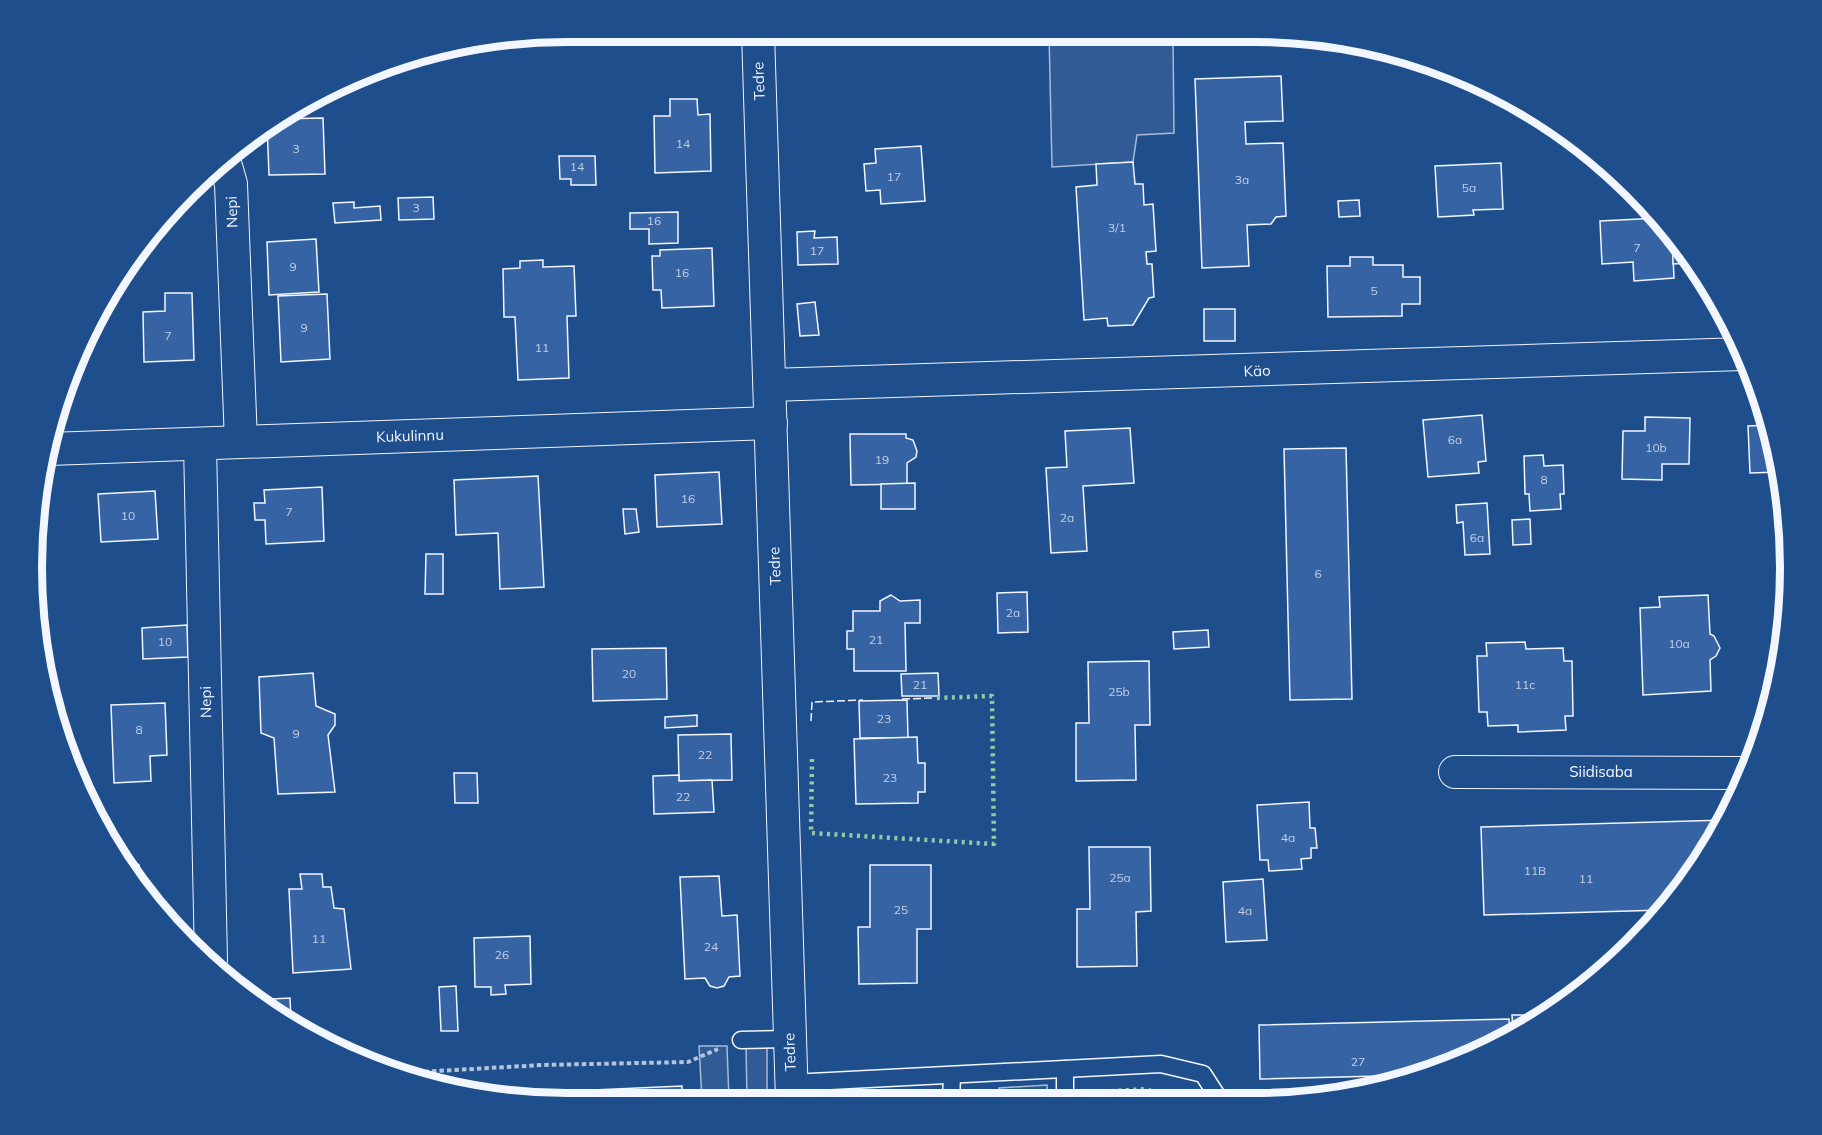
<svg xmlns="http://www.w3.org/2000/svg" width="1822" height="1135" viewBox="0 0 1822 1135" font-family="Mulish,sans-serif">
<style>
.green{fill:#245a82;stroke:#a8bbd7;stroke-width:1.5}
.parking{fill:#305b95;stroke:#a8bbd7;stroke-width:1.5}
.building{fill:#3563a3;stroke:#f2f6ff;stroke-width:1.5}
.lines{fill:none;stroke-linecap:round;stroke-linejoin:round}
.service-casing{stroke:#f2f6ff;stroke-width:19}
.minor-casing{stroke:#f2f6ff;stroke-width:34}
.path{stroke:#b3c4dc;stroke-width:4;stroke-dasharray:4.5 3;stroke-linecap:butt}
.service{stroke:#1f4e8c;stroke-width:16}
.minor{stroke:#1f4e8c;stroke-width:32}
.hedge{stroke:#97c8a6;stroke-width:4.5;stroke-dasharray:3 4.5;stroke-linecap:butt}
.fence{stroke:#f2f6ff;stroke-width:1.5;stroke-dasharray:8 3;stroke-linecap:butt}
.labels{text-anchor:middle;stroke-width:4.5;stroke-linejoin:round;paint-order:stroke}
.number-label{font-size:12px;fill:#c3d1e8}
.street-label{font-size:15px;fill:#f2f6ff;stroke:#1f4e8c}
.rim{fill:none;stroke:#f2f6ff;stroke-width:8}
</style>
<rect width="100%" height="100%" fill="#1f4e8c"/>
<!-- green -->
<g class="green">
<path d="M1047 1085V1101H1000L999 1088Z"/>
<path d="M936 1094V1101L828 1100V1096Z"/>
</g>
<!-- parking -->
<g class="parking">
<path d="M1049 34 1069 35V45L1173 40 1174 133 1137 135 1133 162 1052 167Z"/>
<path d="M767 1044V1100H747L746 1045Z"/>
<path d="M699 1046H727L729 1100H702Z"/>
</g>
<!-- building -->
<g class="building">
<path d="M1069 35H1160V40L1069 45Z"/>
<path d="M1281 76 1283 121 1245 122 1246 144 1283 143 1286 216 1276 217 1271 224 1247 225 1249 266 1202 268 1195 79Z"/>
<path d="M670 99H697L698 115 710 114 711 171 655 173 654 116H670Z"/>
<path d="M323 118 325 174 269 175 267 124 275 119Z"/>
<path d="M921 146 925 201 881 204 880 190 866 191 864 164 876 163 875 149Z"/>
<path d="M559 156H595L596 185H571V179H560Z"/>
<path d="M1133 162 1135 184H1143L1144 205 1153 204 1156 251 1146 252 1147 264H1152L1154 297 1149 298 1133 325 1108 326 1107 318 1084 320 1076 187 1097 185 1096 164Z"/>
<path d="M1501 163 1503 209 1473 210 1474 215 1438 217 1435 166Z"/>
<path d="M433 197 434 219 399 220 398 198Z"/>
<path d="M1359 200 1360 216 1339 217 1338 201Z"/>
<path d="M354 202V208L380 206 381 220 335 223 333 203Z"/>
<path d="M678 212V243L649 244V229H630V213Z"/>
<path d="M1660 218 1672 234 1674 278 1634 281 1633 262 1602 264 1600 221Z"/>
<path d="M815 231 814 238 837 237 838 264 798 265 797 232Z"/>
<path d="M1672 234 1692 263 1673 264Z"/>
<path d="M316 239 319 292 269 295 267 242Z"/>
<path d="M712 248 714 306 662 308 661 290H653L652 256H660V250Z"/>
<path d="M1350 257H1373V265H1403V277H1420V304H1402V316L1328 317 1327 266H1350Z"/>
<path d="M543 260V267L574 266 576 316H567L569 378 518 380 515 317H504L503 269 520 268V261Z"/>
<path d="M165 293H192L194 360 144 362 143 312 165 311Z"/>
<path d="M327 294 330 359 281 362 278 296Z"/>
<path d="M815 302 819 335 800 336 797 304Z"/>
<rect x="1204" y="309" width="31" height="32"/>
<path d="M1482 415 1486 461 1478 462 1479 473 1428 477 1423 420Z"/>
<path d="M1645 417 1690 418 1689 464H1662V480L1622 479 1623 431H1645Z"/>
<path d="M1769 425 1780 472 1750 473 1748 426Z"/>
<path d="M1130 428 1134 483 1083 486 1087 551 1051 553 1046 468 1067 467 1065 431Z"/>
<path d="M850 434H906V438L913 440 917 451 916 457 907 463V484L851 485Z"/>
<path d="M1346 448 1352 699 1290 700 1284 449Z"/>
<path d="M1543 455 1544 466 1563 465 1564 494H1560L1561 509 1530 511 1529 494H1525L1524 456Z"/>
<path d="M719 472 722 524 657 527 655 475Z"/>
<path d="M538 476 544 587 500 589 498 533 456 535 454 480Z"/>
<path d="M915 483V509H881V484Z"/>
<path d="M322 487 324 541 266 544 265 520H255L254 503H265L264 490Z"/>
<path d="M155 491 158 539 101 542 98 494Z"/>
<path d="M1487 503 1490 554 1465 555 1463 522 1457 523 1456 505Z"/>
<path d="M623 509H636L639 532 625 534Z"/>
<path d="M1530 519 1531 544 1513 545 1512 520Z"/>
<path d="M426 554H443V594H425Z"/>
<path d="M1027 592 1028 632 998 633 997 593Z"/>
<path d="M891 595 900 601 920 600V623H905L906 671H854V649H847V631H853V611H880V601Z"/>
<path d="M1708 595 1710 634 1714 636 1720 648 1716 656 1710 660 1711 691 1643 695 1640 608 1660 607 1659 597Z"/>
<path d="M187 625 188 657 143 659 142 628Z"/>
<path d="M1208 630 1209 647 1174 649 1173 632Z"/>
<path d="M1525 642 1526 649 1563 648 1564 661H1572L1573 716H1565L1566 730 1518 732V725L1488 726 1487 712H1479L1477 656H1487L1486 643Z"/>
<path d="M666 648 667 699 593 701 592 649Z"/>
<path d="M1149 661 1150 725H1135L1136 780 1076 781V723H1089L1088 662Z"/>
<path d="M313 673 316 706 335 714V725L328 735 335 792 278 794 274 738 261 733 259 677Z"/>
<path d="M938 673 939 696H902L901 674Z"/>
<path d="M907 700 908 738H860L859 701Z"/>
<path d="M165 703 167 755 150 756 151 781 114 783 111 705Z"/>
<path d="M697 715V726L665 728V717Z"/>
<path d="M731 734 732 780 679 781 678 735Z"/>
<path d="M917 737 918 763H925V792H918V803L856 804 854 739Z"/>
<path d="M454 773H477L478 803H455Z"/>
<path d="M679 775V781L712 780 714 812 654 814 653 776Z"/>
<path d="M1309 802 1310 828H1315L1317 848H1311V858L1301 859 1302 869 1269 871 1268 860H1260L1257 805Z"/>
<path d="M1726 820 1680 894 1664 910 1484 915 1481 827Z"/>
<path d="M1089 847H1150L1151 911 1136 912 1137 966 1077 967V909H1090Z"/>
<path d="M125 860H132L139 865 142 886 122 865Z"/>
<path d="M870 865H931V929H917V983L859 984 858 927H870Z"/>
<path d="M300 874H322L323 887H331L334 908 344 909 351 969 293 973 289 889H302Z"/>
<path d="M719 876 722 916 737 915 740 976 729 977 724 986 717 988 710 986 705 978 685 979 680 877Z"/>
<path d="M1263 879 1267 940 1226 942 1223 882Z"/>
<path d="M530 936 531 984 505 985 506 994 491 995V987H475L474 938Z"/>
<path d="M456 986 458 1031H441L439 987Z"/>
<path d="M290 998 291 1020H289L273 1011 272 999Z"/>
<path d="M1512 1015H1542L1513 1034Z"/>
<path d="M1509 1019 1510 1036 1492 1048 1421 1075 1260 1079 1259 1025Z"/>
<path d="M682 1086V1100L498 1099 483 1095Z"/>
</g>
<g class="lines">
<!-- service casing -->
<g class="service-casing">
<g id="service">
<path d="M741 1040 790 1039"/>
<path d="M1065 1069V1101"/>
<path d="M791 1083 1161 1064 1203 1074 1221 1102"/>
<path d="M951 1101 952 1075"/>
</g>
</g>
<!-- minor casing -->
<g class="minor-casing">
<g id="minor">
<path d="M758 33 792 1100"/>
<path d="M225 163 231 184 241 442"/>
<path d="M770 385 1743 354"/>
<path d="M200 444 211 960"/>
<path d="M49 449 771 423"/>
<path d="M1455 772 1747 773"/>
</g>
</g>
<!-- path -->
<path class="path" d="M402 1073 542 1065 688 1062 718 1049"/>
<!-- service -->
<use href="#service" class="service"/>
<!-- minor -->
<use href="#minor" class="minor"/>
<!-- hedge -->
<g class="hedge">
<path d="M812 759 811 833 994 844 992 696 935 698"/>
<path d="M1081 1093 1147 1089 1170 1102"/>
</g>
<!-- fence -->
<g class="fence">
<path d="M902 699 935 698"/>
<path d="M811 721 812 702 863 700"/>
</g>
</g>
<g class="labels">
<!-- number labels -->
<g class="number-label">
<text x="683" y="148">14</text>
<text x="296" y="153">3</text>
<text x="577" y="171">14</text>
<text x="894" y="181">17</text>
<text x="1242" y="184">3a</text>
<text x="1469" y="192">5a</text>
<text x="416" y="212">3</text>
<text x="654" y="225">16</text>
<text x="1117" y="232">3/1</text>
<text x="1637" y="252">7</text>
<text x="817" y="255">17</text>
<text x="293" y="271">9</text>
<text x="682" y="277">16</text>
<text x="1374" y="295">5</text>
<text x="304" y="332">9</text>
<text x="168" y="340">7</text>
<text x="542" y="352">11</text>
<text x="1455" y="444">6a</text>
<text x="1656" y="452">10b</text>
<text x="882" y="464">19</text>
<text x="1544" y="484">8</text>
<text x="688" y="503">16</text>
<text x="289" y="516">7</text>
<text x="128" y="520">10</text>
<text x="1067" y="522">2a</text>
<text x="1477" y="542">6a</text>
<text x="1318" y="578">6</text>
<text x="1013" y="617">2a</text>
<text x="876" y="644">21</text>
<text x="165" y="646">10</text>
<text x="1679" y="648">10a</text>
<text x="629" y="678">20</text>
<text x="920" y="689">21</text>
<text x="1525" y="689">11c</text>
<text x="1119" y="696">25b</text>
<text x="884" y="723">23</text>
<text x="139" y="734">8</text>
<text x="296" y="738">9</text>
<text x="705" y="759">22</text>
<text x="890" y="782">23</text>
<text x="683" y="801">22</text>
<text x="1288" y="842">4a</text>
<text x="1535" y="875">11B</text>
<text x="1120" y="882">25a</text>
<text x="1586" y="883">11</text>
<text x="901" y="914">25</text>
<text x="1245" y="915">4a</text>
<text x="319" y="943">11</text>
<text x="711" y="951">24</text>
<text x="502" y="959">26</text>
<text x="1358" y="1066">27</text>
</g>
<!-- street labels -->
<g class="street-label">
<text transform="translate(759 81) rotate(-92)" y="5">Tedre</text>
<text transform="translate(232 212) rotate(-92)" y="5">Nepi</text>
<text transform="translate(1257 371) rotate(-2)" y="5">Käo</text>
<text transform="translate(410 436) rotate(-2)" y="5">Kukulinnu</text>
<text transform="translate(775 566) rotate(-92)" y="5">Tedre</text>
<text transform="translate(206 702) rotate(-91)" y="5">Nepi</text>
<text x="1601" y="777">Siidisaba</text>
<text transform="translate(790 1052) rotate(-92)" y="5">Tedre</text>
</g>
</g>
<!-- crop -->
<path d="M0 0H1822V1135H0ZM567 42H1255A525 525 0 0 1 1780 567V568A525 525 0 0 1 1255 1093H567A525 525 0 0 1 42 568V567A525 525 0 0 1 567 42Z" fill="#1f4e8c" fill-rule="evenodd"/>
<path class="rim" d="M567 42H1255A525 525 0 0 1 1780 567V568A525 525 0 0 1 1255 1093H567A525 525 0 0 1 42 568V567A525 525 0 0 1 567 42Z"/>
</svg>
